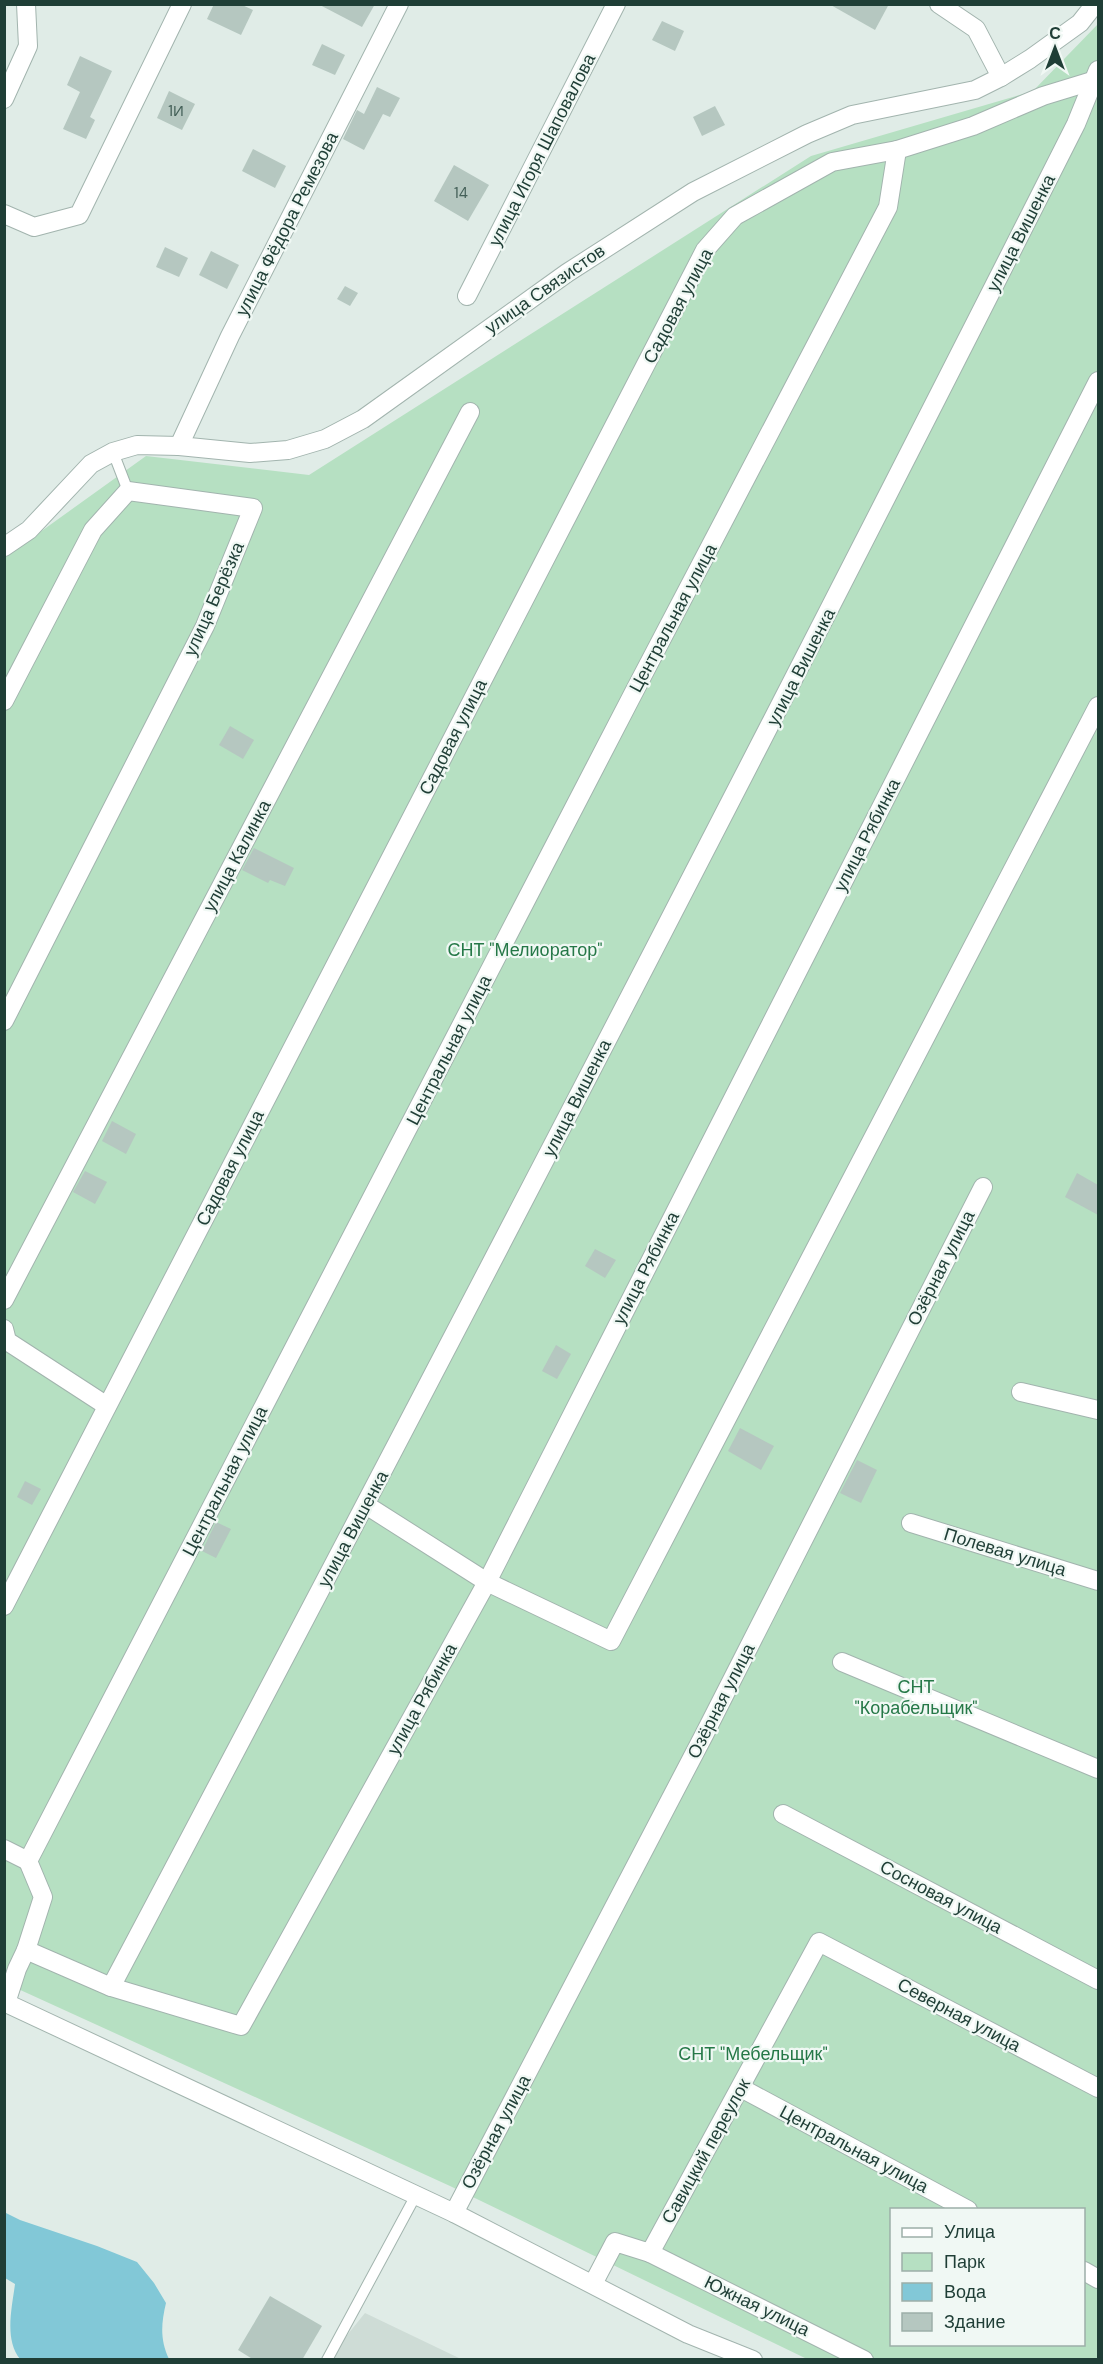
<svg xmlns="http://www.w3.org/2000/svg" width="1103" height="2364" viewBox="0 0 1103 2364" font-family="'DM Sans',sans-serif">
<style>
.built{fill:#cedcd6}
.green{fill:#b6e0c2;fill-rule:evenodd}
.water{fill:#82c8d7}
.building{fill:#b5c7c0}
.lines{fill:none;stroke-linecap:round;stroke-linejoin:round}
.service-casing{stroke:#a2b4ae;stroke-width:12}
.minor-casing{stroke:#a2b4ae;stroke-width:20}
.service{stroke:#fff;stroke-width:10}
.minor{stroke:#fff;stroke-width:18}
.labels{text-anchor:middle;stroke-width:4.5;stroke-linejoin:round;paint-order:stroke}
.number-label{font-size:15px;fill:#446058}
.street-label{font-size:18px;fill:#1f3e36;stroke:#f0f8f4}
.park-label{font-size:18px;fill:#257847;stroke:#f0f8f4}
</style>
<rect width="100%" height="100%" fill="#e0ece7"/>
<!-- built -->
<path class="built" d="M365 2313 461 2359 327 2360Z"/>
<!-- green -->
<path class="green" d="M1098 24V2359H807L450 2186 5 1983 4 558 146 456 309 475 811 156 1033 91ZM892 2210H1084V2344H892Z"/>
<!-- water -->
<path class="water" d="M4 2212 20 2220 97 2246 137 2262 154 2283 166 2303C161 2324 160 2340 169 2359H20C4 2339 12 2308 15 2284L5 2278Z"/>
<!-- building -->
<g class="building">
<path d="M214 4H240L253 10 241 35 207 19Z"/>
<path d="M318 4H375L362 27Z"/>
<path d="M829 4H889L875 30Z"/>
<path d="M662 21 684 31 675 51 652 40Z"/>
<path d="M322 44 345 55 335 75 312 65Z"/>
<path d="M80 56 112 71 90 117 95 120 86 139 63 129 80 92 67 85Z"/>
<path d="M377 87 400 98 390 117 383 114 364 150 343 139 357 110 364 114Z"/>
<path d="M169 91 195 104 182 130 157 118Z"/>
<path d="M715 106 725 125 702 136 693 117Z"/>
<path d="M253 149 286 166 275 188 242 171Z"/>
<path d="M454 165 489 185 468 221 434 201Z"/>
<path d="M165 247 188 258 179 277 156 267Z"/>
<path d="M211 251 239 265 227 289 199 275Z"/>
<path d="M345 286 358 293 350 306 337 299Z"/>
<path d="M230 726 254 740 243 759 219 745Z"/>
<path d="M254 848 294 868 285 886 270 880 268 883 242 870Z"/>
<path d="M112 1121 136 1134 126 1154 102 1141Z"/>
<path d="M85 1171 107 1182 95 1204 73 1192Z"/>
<path d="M1077 1173 1098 1185V1215L1065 1197Z"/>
<path d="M595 1249 616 1260 605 1278 585 1266Z"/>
<path d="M556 1345 571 1354 557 1379 542 1371Z"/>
<path d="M740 1428 774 1446 761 1470 728 1451Z"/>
<path d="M857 1460 877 1470 861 1503 840 1493Z"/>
<path d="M25 1481 41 1489 32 1505 17 1497Z"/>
<path d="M216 1522 231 1529 216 1558 202 1551Z"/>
<path d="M270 2296 322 2326 302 2360H254L238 2350Z"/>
</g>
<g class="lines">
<!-- service casing -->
<g class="service-casing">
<g id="service">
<path d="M113 452 128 491"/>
<path d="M327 2360 416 2195"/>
</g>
</g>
<!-- minor casing -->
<g class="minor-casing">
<g id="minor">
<path d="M939 4 976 29 1001 77"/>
<path d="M4 99 28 46 26 4"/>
<path d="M4 214 34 227 79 215 182 4"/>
<path d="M467 296 616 4"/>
<path d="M179 446 230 336 399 4"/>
<path d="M4 547 29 530 91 464 113 452 137 445 179 446 250 453 288 450 325 439 363 419 567 273 693 192 807 134 852 115 975 90 1001 77 1030 59 1080 23 1095 4"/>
<path d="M4 701 93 530 128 491 253 508 205 626 4 1021"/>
<path d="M4 1300 470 412"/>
<path d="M4 1329 7 1341 107 1406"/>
<path d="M1021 1392 1098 1410"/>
<path d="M366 1505 487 1582 611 1641 1098 706"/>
<path d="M911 1523 1098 1581"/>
<path d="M4 1606 705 250 735 216 832 162 897 150 973 126 1043 96 1092 81"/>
<path d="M842 1662 1098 1769"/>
<path d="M783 1814 1098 1980"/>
<path d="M4 1849 28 1861"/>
<path d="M26 1950 43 1897 28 1861 635 690 888 207 897 150"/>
<path d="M111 1987 241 2026 487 1582 1098 381"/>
<path d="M4 2002 454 2213 688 2334 753 2360"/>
<path d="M6 2003 17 1969 26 1950 111 1987C438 1369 761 748 1076 124L1098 70"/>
<path d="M741 2088 968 2210"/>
<path d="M454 2213 704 1735 983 1187"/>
<path d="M650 2253 864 2360"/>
<path d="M1084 2271 1098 2279"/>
<path d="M593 2284 615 2242 650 2253 819 1942 1098 2088"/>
</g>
</g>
<!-- service -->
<use href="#service" class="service"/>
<!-- minor -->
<use href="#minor" class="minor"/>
</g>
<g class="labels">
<!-- number labels -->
<g class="number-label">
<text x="176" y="116">1И</text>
<text x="461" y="198">14</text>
</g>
<!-- street labels -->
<g class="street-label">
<text transform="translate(542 150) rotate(-63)" y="6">улица Игоря Шаповалова</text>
<text transform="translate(287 224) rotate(-63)" y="6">улица Фёдора Ремезова</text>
<text transform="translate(1021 233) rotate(-63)" y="6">улица Вишенка</text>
<text transform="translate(545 289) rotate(-35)" y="6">улица Связистов</text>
<text transform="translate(678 306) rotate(-62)" y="6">Садовая улица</text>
<text transform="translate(214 599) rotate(-66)" y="6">улица Берёзка</text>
<text transform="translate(673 618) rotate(-62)" y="6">Центральная улица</text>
<text transform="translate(801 667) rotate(-63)" y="6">улица Вишенка</text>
<text transform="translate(453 737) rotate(-63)" y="6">Садовая улица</text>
<text transform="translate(867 835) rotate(-63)" y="6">улица Рябинка</text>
<text transform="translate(237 856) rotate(-62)" y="6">улица Калинка</text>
<text transform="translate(449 1050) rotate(-63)" y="6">Центральная улица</text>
<text transform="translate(577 1098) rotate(-63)" y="6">улица Вишенка</text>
<text transform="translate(230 1168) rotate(-63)" y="6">Садовая улица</text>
<text transform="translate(646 1268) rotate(-63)" y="6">улица Рябинка</text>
<text transform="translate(941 1268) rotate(-63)" y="6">Озёрная улица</text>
<text transform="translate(225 1481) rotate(-63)" y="6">Центральная улица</text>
<text transform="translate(353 1529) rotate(-62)" y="6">улица Вишенка</text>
<text transform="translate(1005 1552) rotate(17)" y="6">Полевая улица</text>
<text transform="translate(422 1699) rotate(-61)" y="6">улица Рябинка</text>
<text transform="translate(721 1701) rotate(-63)" y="6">Озёрная улица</text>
<text transform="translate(941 1897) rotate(28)" y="6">Сосновая улица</text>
<text transform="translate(959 2015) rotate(28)" y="6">Северная улица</text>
<text transform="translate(496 2132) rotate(-62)" y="6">Озёрная улица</text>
<text transform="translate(854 2149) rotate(28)" y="6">Центральная улица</text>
<text transform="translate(706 2151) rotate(-61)" y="6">Савицкий переулок</text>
<text transform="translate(757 2306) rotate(26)" y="6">Южная улица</text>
</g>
<!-- park labels -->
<g class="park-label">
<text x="525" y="956">СНТ "Мелиоратор"</text>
<text x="916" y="1693">СНТ<tspan x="916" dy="21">"Корабельщик"</tspan></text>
<text x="753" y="2060">СНТ "Мебельщик"</text>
</g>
</g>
<!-- border -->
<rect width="1103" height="2364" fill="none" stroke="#1f3e36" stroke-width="12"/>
<!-- legend -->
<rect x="890" y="2208" width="195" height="138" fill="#f0f8f4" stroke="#9caea8" stroke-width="1.5"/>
<rect x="902" y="2228" width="30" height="9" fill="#ffffff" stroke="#9caea8" stroke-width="1.5"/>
<text x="944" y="2238" font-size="18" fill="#1f3e36">Улица</text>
<rect x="902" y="2253" width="30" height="18" fill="#b6e0c2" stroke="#9caea8" stroke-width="1.5"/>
<text x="944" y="2268" font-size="18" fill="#1f3e36">Парк</text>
<rect x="902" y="2283" width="30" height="18" fill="#82c8d7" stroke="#9caea8" stroke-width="1.5"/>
<text x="944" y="2298" font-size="18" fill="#1f3e36">Вода</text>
<rect x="902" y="2313" width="30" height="18" fill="#b5c7c0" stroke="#9caea8" stroke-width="1.5"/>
<text x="944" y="2328" font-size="18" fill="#1f3e36">Здание</text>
<!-- north arrow -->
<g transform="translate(1055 48)" stroke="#f0f8f4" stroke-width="4.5" paint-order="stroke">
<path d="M0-4.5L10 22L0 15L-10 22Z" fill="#1f3e36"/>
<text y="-9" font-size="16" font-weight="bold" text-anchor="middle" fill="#1f3e36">С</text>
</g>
</svg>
